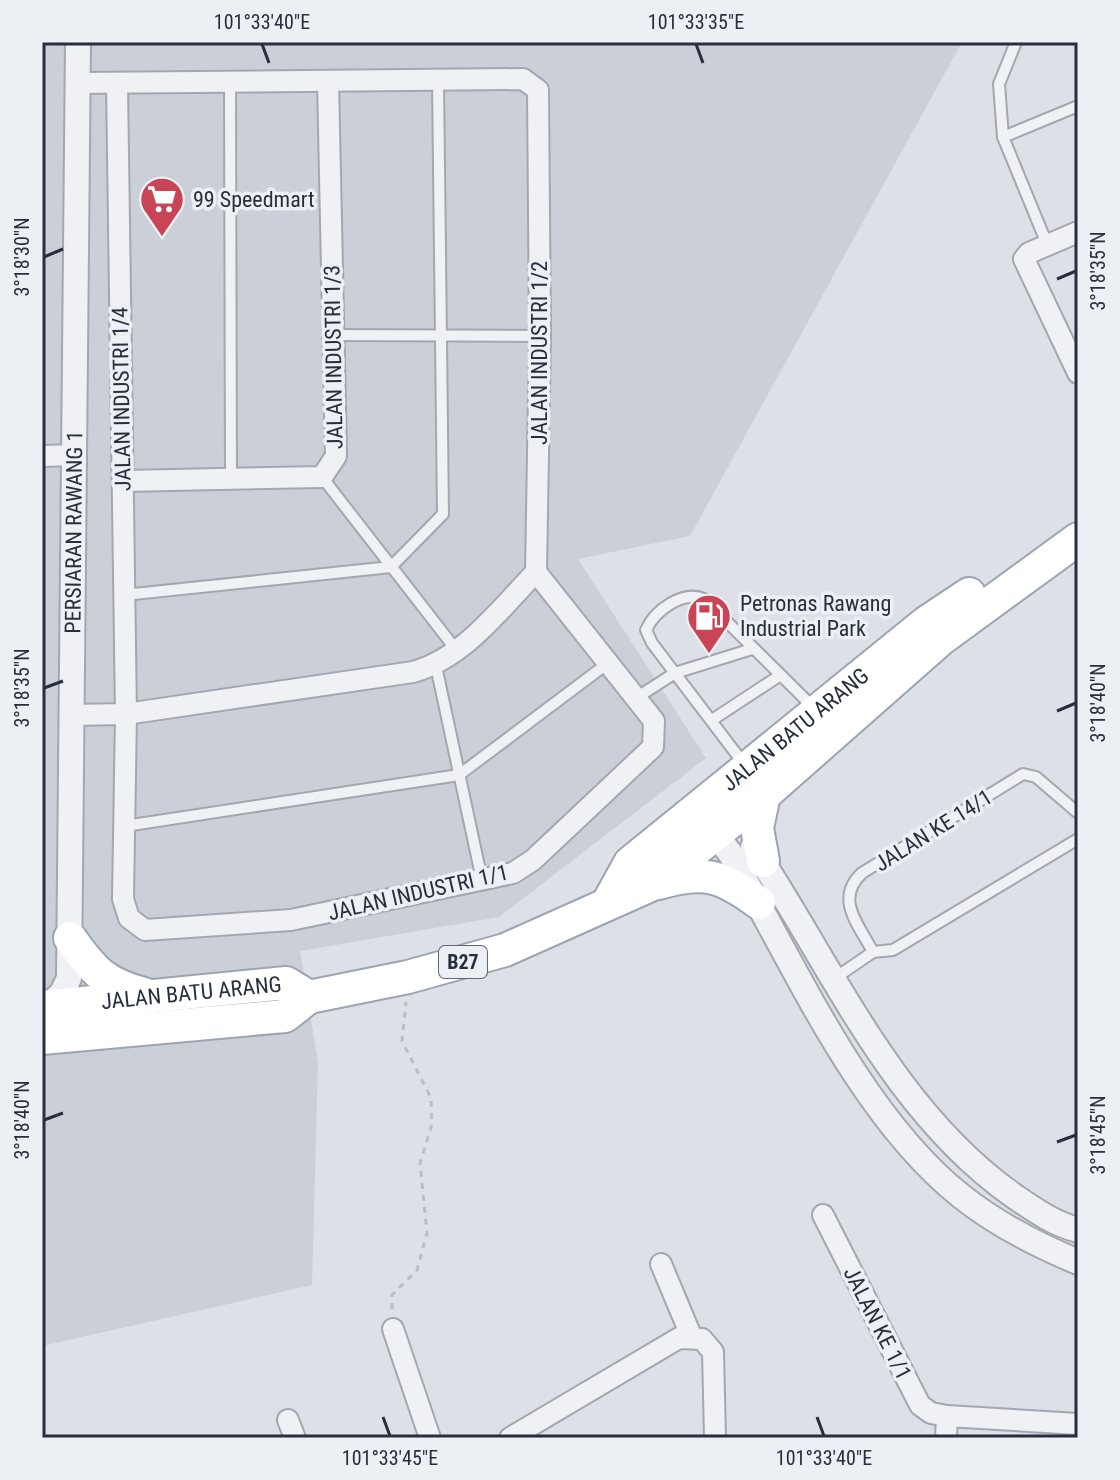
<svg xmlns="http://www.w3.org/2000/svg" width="1120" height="1480" viewBox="0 0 1120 1480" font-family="'Roboto Condensed',sans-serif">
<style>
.built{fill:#cbcfd8}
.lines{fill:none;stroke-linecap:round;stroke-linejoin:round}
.service-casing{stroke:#a3a7b0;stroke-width:14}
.minor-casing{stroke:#a3a7b0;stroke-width:24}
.tertiary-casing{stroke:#a3a7b0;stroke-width:28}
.primary-casing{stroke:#9da4b1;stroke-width:36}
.path{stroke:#bbbec5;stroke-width:3;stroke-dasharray:6 6;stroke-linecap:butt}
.service{stroke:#eff1f5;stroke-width:10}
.minor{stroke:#eff1f5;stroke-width:20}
.tertiary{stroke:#eff1f5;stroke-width:24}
.primary{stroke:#fff;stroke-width:32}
.ticks{fill:none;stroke:#272e3c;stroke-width:3}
.labels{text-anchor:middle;stroke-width:7;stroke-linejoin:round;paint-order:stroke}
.shield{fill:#eceff4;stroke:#626873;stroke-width:2}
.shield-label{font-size:20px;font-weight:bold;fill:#272e3c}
.poi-label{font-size:22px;fill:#272e3c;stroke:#eceff4;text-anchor:start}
.street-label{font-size:22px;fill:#272e3c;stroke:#eceff4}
.neatline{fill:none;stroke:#272e3c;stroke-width:3}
.ticks-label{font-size:20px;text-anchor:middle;fill:#272e3c}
</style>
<rect width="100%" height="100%" fill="#dde0e6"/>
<!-- built -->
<path class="built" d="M42 42H962L690 536 578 559 706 758 499 917 300 951 318 1063 312 1285 42 1346Z"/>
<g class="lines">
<!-- service casing -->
<g class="service-casing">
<g id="service">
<path d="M1016 42 999 84 1003 137 1047 244"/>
<path d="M230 82 231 479"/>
<path d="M1003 137 1078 106"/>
<path d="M333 335 540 336"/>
<path d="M322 477 457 651"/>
<path d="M124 595 391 567 443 514 438 80"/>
<path d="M436 666 482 880"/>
<path d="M636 698 675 673 752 649"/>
<path d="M712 720 779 676"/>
<path d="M744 764 652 643 646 630C655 610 683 590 704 599L813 707"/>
<path d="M125 826 459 775 608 663"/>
<path d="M873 952C859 925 834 899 862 873L1023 774 1036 777 1078 813"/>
<path d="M835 978 873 952 893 950 1078 839"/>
</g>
</g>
<!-- minor casing -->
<g class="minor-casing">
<g id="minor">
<path d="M117 83 126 714 123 899 129 918 145 930 291 920 513 873 533 860 653 747 654 721 536 572"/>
<path d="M1078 232 1029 253 1024 259 1078 373"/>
<path d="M42 456 72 455"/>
<path d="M123 481 322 477 336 456 328 81"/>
<path d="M71 715 126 714 413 672C464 658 500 609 536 572L540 336 538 90 523 79 77 83"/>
<path d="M823 1215 920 1405 931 1413 947 1416 1078 1424"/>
<path d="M661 1264 692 1338"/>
<path d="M393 1329 430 1438"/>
<path d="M288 1420 295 1438"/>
<path d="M510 1438 679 1338 702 1339 713 1352 715 1438"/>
<path d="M946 1438 947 1416"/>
</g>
</g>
<!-- tertiary casing -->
<g class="tertiary-casing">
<g id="tertiary">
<path d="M706 823 730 853C794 964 860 1116 961 1196 996 1224 1037 1245 1078 1262"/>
<path d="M753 847C833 968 892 1110 1014 1196 1036 1211 1053 1223 1078 1230"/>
<path id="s1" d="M44 1003 47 1007 62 993 69 978 78 42"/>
</g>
</g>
<!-- primary casing -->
<g class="primary-casing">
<g id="primary">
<path d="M763 861 757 828 764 795"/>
<path d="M659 883C704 870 721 875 759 903"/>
<path id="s2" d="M609 901 630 863 927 622 969 594"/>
<path d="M70 938C93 971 105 984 144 994"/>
<path id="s3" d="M42 1007 286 983 309 997 408 977 505 950 653 884 764 795 941 639 1078 539"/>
<path d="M42 1038 285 1016 309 997"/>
</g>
</g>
<!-- path -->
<path class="path" d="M392 1309V1295L417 1270 427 1233 420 1163 432 1124 431 1098 402 1041 406 1002"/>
<!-- service -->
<use href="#service" class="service"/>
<!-- minor -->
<use href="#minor" class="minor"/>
<!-- tertiary -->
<use href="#tertiary" class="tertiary"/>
<!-- primary -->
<use href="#primary" class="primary"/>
</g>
<!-- ticks -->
<path class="ticks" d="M262 44 269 63M696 44 703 63M44 257 63 249M1057 279 1076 271M44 688 63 681M1057 711 1076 703M44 1120 63 1113M1057 1142 1076 1135M383 1417 390 1436M817 1417 824 1436"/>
<!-- icons -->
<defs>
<g id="supermarket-pin" transform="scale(2.3)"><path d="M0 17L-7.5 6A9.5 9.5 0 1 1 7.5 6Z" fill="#c84555" stroke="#eceff4"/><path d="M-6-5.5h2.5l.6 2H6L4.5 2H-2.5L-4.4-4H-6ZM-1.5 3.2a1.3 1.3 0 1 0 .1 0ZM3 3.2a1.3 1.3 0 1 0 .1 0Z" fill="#fff"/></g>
<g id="fuel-pin" transform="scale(2.3)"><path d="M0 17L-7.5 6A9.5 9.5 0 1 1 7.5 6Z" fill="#c84555" stroke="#eceff4"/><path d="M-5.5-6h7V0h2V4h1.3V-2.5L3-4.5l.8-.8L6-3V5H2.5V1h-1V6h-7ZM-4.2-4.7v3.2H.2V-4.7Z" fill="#fff"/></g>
</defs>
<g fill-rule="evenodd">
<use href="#supermarket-pin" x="162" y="199"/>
<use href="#fuel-pin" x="709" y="616"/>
</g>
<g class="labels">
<!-- shield labels -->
<rect class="shield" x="439" y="946" width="48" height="32" rx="6"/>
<g class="shield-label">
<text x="463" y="969">B27</text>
</g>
<!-- poi labels -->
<g class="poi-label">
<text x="193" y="207">99 Speedmart</text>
<text x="740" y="611">Petronas Rawang<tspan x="740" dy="25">Industrial Park</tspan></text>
</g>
<!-- street labels -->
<g class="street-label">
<text transform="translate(539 353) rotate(-90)" y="8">JALAN INDUSTRI 1/2</text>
<text transform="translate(333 357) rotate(-91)" y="8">JALAN INDUSTRI 1/3</text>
<text transform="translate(121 399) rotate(-91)" y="8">JALAN INDUSTRI 1/4</text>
<text dy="8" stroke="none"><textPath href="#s1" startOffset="488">PERSIARAN RAWANG 1</textPath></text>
<text dy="8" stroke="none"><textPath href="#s2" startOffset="256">JALAN BATU ARANG</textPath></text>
<text transform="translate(933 830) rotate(-32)" y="8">JALAN KE 14/1</text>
<text transform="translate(418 892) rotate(-13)" y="8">JALAN INDUSTRI 1/1</text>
<text dy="8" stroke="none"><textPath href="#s3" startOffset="150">JALAN BATU ARANG</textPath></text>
<text transform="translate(878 1323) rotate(63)" y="8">JALAN KE 1/1</text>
</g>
</g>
<!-- border -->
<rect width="1120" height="1480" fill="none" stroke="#eceff4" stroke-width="88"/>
<rect x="44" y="44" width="1032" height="1392" class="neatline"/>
<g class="ticks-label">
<text x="262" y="29">101°33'40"E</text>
<text x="696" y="29">101°33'35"E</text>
<text transform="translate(22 257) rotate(-90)" y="7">3°18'30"N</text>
<text transform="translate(1098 271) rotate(-90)" y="7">3°18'35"N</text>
<text transform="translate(22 688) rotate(-90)" y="7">3°18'35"N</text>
<text transform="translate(1098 703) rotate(-90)" y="7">3°18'40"N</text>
<text transform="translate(22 1120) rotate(-90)" y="7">3°18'40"N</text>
<text transform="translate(1098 1135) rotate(-90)" y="7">3°18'45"N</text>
<text x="390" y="1465">101°33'45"E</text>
<text x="824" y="1465">101°33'40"E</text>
</g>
</svg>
